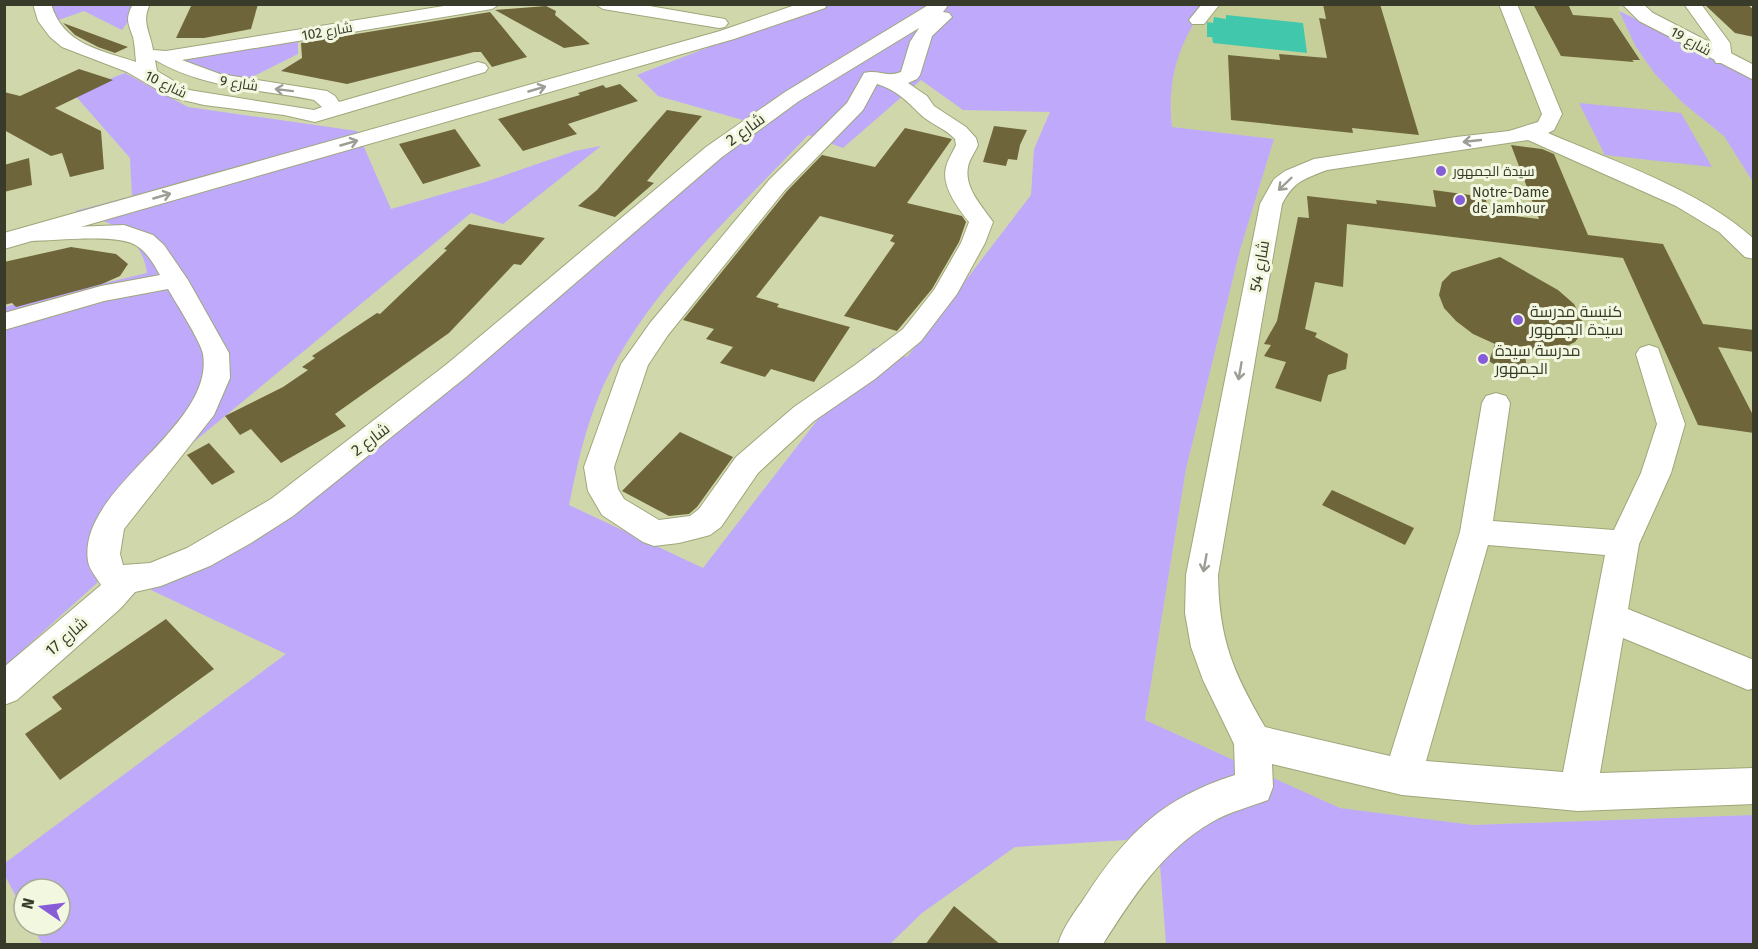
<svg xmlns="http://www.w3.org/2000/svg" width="1758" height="949" viewBox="0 0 1758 949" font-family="'Fira Sans',Cairo,sans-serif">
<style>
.built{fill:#c6cf9a}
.green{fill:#bea9fa;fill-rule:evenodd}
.water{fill:#41c8ac}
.building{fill:#6f653b}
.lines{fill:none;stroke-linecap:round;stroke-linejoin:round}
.minor-casing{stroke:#9fa67b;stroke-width:2}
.major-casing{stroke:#9fa67b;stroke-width:2}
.highway-casing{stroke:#9fa67b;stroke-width:2}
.minor{fill:#fff;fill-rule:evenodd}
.major{fill:#fff;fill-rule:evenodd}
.highway{fill:#fff;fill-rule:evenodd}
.oneway{stroke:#9c9d94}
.poi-dot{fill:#865dd7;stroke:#f2f7e0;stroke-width:2}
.labels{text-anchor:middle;stroke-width:6;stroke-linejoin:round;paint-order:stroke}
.far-street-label{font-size:14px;fill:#383b29;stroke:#f2f7e0}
.far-poi-label{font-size:14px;fill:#383b29;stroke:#f2f7e0;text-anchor:start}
.street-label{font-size:16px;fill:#383b29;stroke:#f2f7e0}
.poi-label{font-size:16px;fill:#383b29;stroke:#f2f7e0;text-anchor:start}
</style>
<rect width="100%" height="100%" fill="#d0d8ab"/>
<!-- built -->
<path class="built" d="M1208 5H1618L1619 11 1636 47 1655 74 1684 104 1724 136 1753 182V815L1473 825 1340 808 1145 720 1186 469 1240 250 1274 139 1172 127 1171 90 1177 57 1190 28Z"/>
<!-- green -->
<g class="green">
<path d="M1208 4C1178 41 1167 80 1172 127L1274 139 1240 250 1186 469 1145 720 1340 808 1473 825 1753 815 1754 944H1166L1158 838 1015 847 922 913 890 944H42L32 925H60V889H24V911L5 876V863L286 654 151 590 364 451 610 255 750 122 658 96 637 75 817 5ZM921 80 963 110 1050 112 1034 149 1031 195 907 357 873 348 703 568 569 505C577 466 585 428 601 391 646 291 734 214 808 135L843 148Z"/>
<path d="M40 5H140L122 30 84 11 53 22Z"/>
<path d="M1619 11 1753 74V182L1724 136 1684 104 1655 74 1636 47Z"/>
<path d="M298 38V54L240 83 169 56Z"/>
<path d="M125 73 188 107 357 131 391 209 485 182 575 151 601 146 503 224 471 213 184 450 162 470 103 561 97 583 5 666 4 307 147 273C142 235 109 220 75 211L132 196 130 158 73 93Z"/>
<path d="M1579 103 1681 113 1712 167 1605 155Z"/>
</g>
<!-- water -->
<path class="water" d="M1226 15 1303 23 1307 53 1213 43 1212 37H1207V22L1213 23 1214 17 1226 19Z"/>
<!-- building -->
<g class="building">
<path d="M192 4H258L251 29 204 38H176Z"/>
<path d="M1323 4H1380L1419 135 1352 128 1353 133 1231 120 1228 55 1280 60 1279 54 1327 58 1319 18 1326 19Z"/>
<path d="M1533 4H1568L1573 15 1612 18 1640 60H1632L1634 62 1561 56Z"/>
<path d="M1747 4 1754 10V37L1735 33 1704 4Z"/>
<path d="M546 6 556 11 555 15 590 44 564 48 495 10Z"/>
<path d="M490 12 527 57 492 67 481 52H474L347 84 281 71 302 58 301 43Z"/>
<path d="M63 23 128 47 115 53 98 47 75 35Z"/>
<path d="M79 69 113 80 55 108 101 131 104 169 70 177 62 153 51 156 4 130V92L20 96Z"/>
<path d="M620 84 638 101 568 124 577 134 523 151 498 119 580 95 578 93 603 85 606 88Z"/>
<path d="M667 110 702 116 647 181 654 183 615 217 578 206 597 190Z"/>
<path d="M994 126 1027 130 1020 145 1017 160 1008 159 1006 166 983 162Z"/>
<path d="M905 128 952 139 907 203 962 216 966 222 959 242 932 289 897 331 844 316 895 243 890 241 894 235 820 216 756 297 779 304 777 307 850 327 814 382 771 369 765 377 720 363 733 347 706 339 714 329 683 320 787 191 822 155 875 167Z"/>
<path d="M455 129 481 166 423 184 399 144Z"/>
<path d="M1511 145 1542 149 1554 154 1588 235 1663 244 1703 324 1754 330V352L1718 347 1754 417V433L1698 425 1623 258 1347 224 1343 287 1315 282 1305 329 1317 333 1315 337 1348 354 1346 369 1328 375 1321 402 1275 388 1286 362 1264 356 1271 345 1264 344 1277 321 1298 217 1309 218 1307 196 1377 204 1376 200 1436 207 1433 190 1485 197 1490 213 1539 219Z"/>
<path d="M29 158 32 185 4 192V165Z"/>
<path d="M469 224 545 238 521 265 514 264 449 333 335 414 346 426 281 463 251 429 240 435 225 416 283 387 308 370 302 367 315 358 312 356 377 313 380 314 447 250 444 249Z"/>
<path d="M71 247 116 254 128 264 120 276 102 284 16 307 12 303 4 305V262Z"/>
<path d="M1500 257 1558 290 1574 304 1582 319 1583 331 1575 342 1561 349 1525 354 1527 371 1507 373 1489 361 1495 344 1473 334 1456 321 1444 308 1439 295 1442 282 1452 272Z"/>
<path d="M680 432 733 457 697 507 689 514 669 516 622 491Z"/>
<path d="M209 443 235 472 212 485 187 455Z"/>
<path d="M1332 490 1414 528 1405 545 1322 505Z"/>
<path d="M166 619 214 669 60 780 25 734 62 709 52 697Z"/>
<path d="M954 906 1001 945H925Z"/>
</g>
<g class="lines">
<!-- minor casing -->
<g class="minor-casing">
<g id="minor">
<path d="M33 4H51C63 45 101 50 136 62 135 54 135 45 133 37 128 23 125 19 133 4H150C141 22 150 31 153 50L166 51 456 4H500L492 9 182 60 220 74 327 91 335 96 339 102 478 62 485 64 488 68 485 72 315 122 284 115 204 105 170 97 127 72 62 47 50 37 38 21ZM155 60C205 89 259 89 314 100L322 107 314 110 189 90 157 71Z"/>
<path d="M595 4H638L719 18 725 19 728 23 725 27 719 28 603 9Z"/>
<path d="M930 4H949L943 12 949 13 952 17 932 36 920 75 917 79 908 83 927 96 934 106 966 127 976 138 978 145C975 152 969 160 968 167 964 188 982 206 993 222L985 243 957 294 921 341 875 379 814 421 758 473 721 527 710 535 699 538 679 543 654 546 643 542 602 515 588 491 584 467 621 364 650 323 769 180 847 103 864 73C879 69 885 78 901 72L910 42 919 28 799 101 722 157 466 377 293 516 251 543 210 566 161 586 135 592 121 608 17 700 4 705V667L101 585C96 577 89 569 88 561 77 488 215 428 203 354 201 342 176 303 168 289L104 301 4 330V313L101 286 160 275C154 265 148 253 137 246 119 233 54 241 30 241L22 239 18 234 22 229 124 225 153 235 164 245 188 280 229 353 230 378 214 415 124 529 120 554 123 565 150 563 187 548 271 499 447 364 706 147 785 92ZM877 84C895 89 907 101 920 114 930 124 945 128 955 139L956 145C953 152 948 159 946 167 941 186 958 208 969 222L961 243 934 290 903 329 855 365 794 407 736 457 699 509 690 516 659 520 624 499 618 489 614 467 648 365 668 335 785 190 863 110Z"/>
<path d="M1202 4H1220L1204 24H1192L1189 20Z"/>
<path d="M1499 4H1517L1562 114 1554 130 1548 133C1615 162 1700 190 1754 239V259L1745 257 1719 232 1676 206 1528 140 1327 170C1304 179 1294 181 1282 204L1218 575C1219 640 1233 672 1265 727L1390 756 1460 532 1482 403 1486 396 1496 393 1506 396 1510 403 1493 521 1614 530 1641 473 1657 424 1636 354 1640 348 1649 345 1658 348 1685 424 1671 473 1639 544 1628 609 1754 660V688L1748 690 1736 685 1623 638 1600 773 1754 768V804L1578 811 1402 795 1272 764 1273 787 1268 800C1249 807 1229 812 1212 822 1163 850 1132 898 1103 944H1058C1063 927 1075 912 1085 897 1126 834 1162 798 1235 775L1234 744 1203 680 1191 647 1185 613 1186 575 1260 204 1274 179 1285 171 1314 159 1456 137 1509 131 1538 122 1542 114ZM1488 545 1605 555 1563 772 1426 761Z"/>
<path d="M1684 4H1701L1730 43 1732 59 1730 63H1716L1714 59 1712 43Z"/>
</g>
</g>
<!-- major casing -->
<g class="major-casing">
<path id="major" d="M1622 4H1643L1653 13 1754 65V80L1639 21Z"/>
</g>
<!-- highway casing -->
<g class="highway-casing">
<path id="highway" d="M798 4H827L825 8 734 39 4 249V233L720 31Z"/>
</g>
<!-- minor -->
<use href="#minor" class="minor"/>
<!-- major -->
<use href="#major" class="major"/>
<!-- highway -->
<use href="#highway" class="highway"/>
</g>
<!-- one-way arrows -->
<defs><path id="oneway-shaft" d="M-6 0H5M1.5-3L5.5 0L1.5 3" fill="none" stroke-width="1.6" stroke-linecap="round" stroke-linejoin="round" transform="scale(1.5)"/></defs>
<g class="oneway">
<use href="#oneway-shaft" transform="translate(537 89) rotate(-16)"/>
<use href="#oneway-shaft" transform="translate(284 90) rotate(-173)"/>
<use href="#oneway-shaft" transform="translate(1472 141) rotate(174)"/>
<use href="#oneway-shaft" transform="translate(349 143) rotate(-16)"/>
<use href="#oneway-shaft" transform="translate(1285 184) rotate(136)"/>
<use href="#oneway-shaft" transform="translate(162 196) rotate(-16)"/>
<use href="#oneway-shaft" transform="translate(1240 371) rotate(100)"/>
<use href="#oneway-shaft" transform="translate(1205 563) rotate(100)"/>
</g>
<!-- markers -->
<g class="poi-dot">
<circle cx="1441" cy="171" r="6"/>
<circle cx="1460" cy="200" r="6"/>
<circle cx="1518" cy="320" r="6"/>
<circle cx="1483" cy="359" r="6"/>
</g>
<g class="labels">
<!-- far-street labels -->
<g class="far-street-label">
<text transform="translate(327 31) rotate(-10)" y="5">شارع 102</text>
<text transform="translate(1691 41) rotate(29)" y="5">شارع 19</text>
<text transform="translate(239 83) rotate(9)" y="5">شارع 9</text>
<text transform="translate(166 84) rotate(26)" y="5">شارع 10</text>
</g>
<!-- far-poi labels -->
<g class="far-poi-label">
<text x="1453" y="176">سيدة الجمهور</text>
<text x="1472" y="197">Notre-Dame<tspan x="1472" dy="16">de Jamhour</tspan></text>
</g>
<!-- street labels -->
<g class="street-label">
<text transform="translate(745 129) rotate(-36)" y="6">شارع 2</text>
<text transform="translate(1259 266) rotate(-80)" y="6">شارع 54</text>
<text transform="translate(370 439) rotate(-37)" y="6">شارع 2</text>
<text transform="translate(66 636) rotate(-41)" y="6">شارع 17</text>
</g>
<!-- poi labels -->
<g class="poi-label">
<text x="1530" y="317">كنيسة مدرسة<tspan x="1530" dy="18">سيدة الجمهور</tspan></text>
<text x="1495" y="356">مدرسة سيدة<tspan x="1495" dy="18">الجمهور</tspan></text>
</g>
</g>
<!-- border -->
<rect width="1758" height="949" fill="none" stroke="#383b29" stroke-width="12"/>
<!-- north arrow -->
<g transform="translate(42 907) rotate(284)"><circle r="28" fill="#f2f7e0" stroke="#a8ac97" stroke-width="1.5"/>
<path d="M0-4.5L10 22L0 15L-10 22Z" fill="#865dd7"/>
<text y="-9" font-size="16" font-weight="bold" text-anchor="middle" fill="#383b29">N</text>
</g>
</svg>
